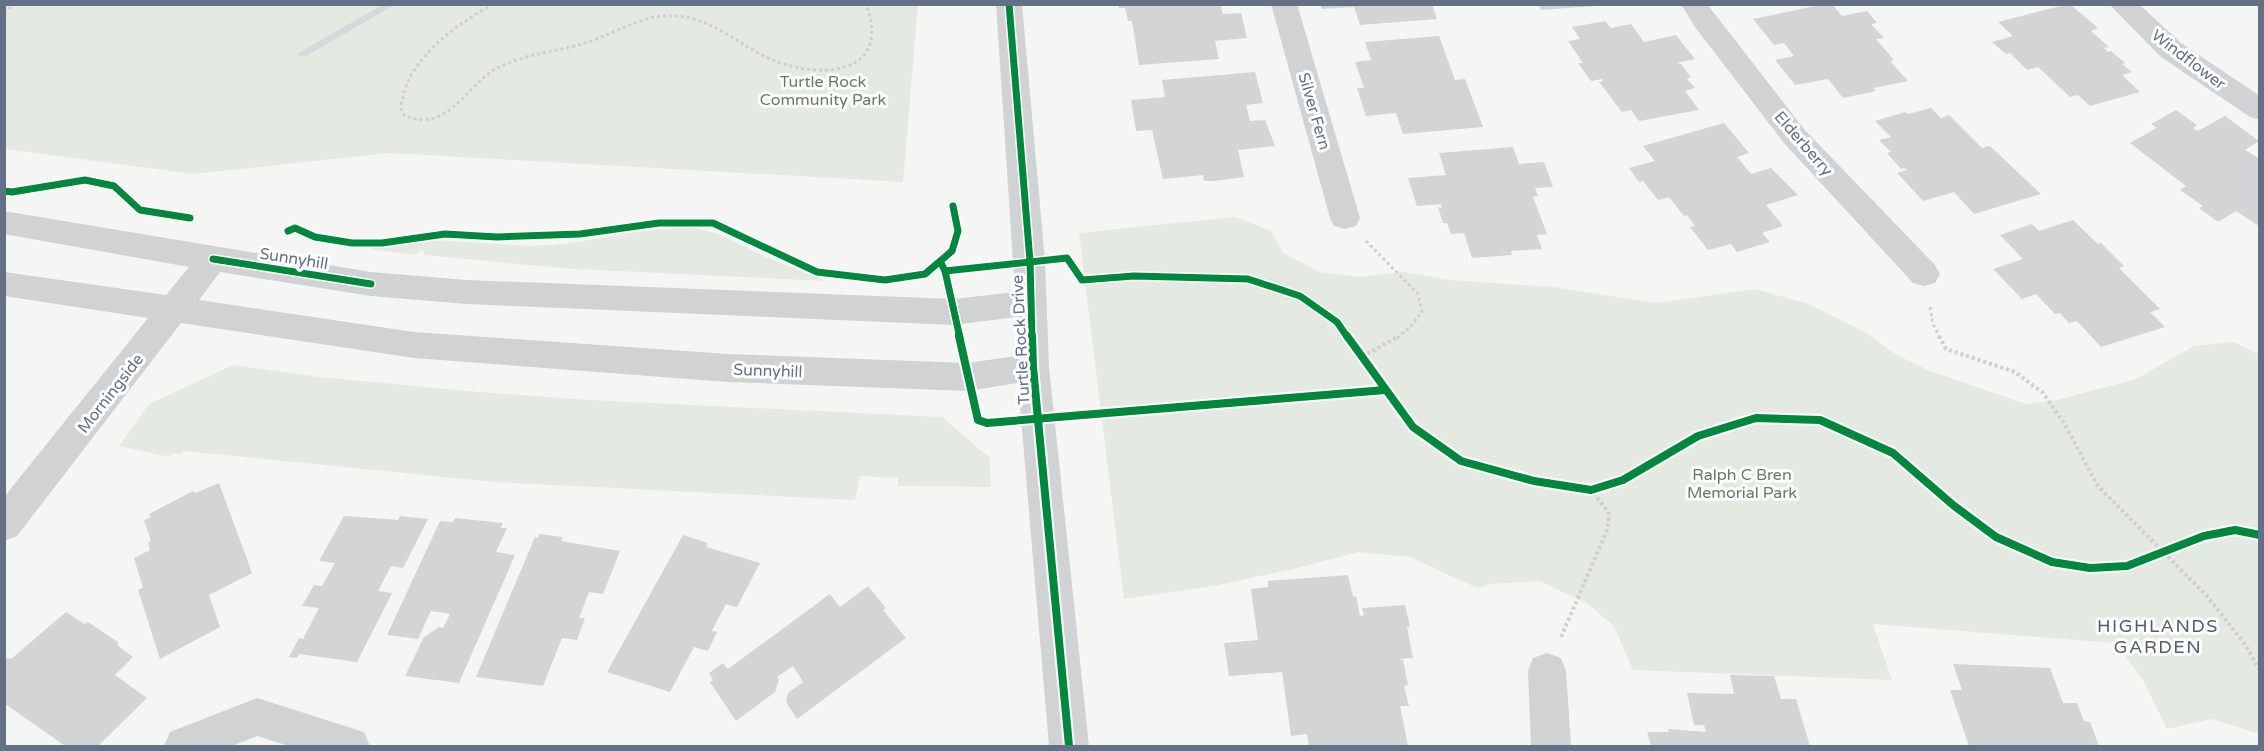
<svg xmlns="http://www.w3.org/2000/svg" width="2264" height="751" viewBox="0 0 2264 751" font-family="'Varela Round',sans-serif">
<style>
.green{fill:#e4e9e2}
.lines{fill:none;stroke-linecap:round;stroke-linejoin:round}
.stream{fill:#d3d9dd;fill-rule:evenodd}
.building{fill:#d3d4d5}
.path-far1{stroke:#cfcfcf;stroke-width:3;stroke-dasharray:3 3;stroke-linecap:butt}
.path{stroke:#cfcfcf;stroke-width:4;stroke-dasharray:3 3;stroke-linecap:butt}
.minor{fill:#d1d2d3;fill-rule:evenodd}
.cycleway-far1-casing{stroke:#fff;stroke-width:10}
.cycleway-casing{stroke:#fff;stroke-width:12}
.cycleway-far1{stroke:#00873e;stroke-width:7}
.cycleway{stroke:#00873e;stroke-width:8}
.labels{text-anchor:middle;stroke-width:6;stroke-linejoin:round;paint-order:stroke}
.street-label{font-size:16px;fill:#637187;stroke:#fff}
.park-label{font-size:16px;fill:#637d62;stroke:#fff}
.neighbourhood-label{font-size:18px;letter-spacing:1.5px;fill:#525c6b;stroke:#fff}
</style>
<rect width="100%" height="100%" fill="#f5f6f4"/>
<!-- green -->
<g class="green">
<path d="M4 5H918L903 182 390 153 193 174 5 149Z"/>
<path d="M1235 217 1271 231 1283 253 1320 272 1328 273 1359 277 1404 272 1450 280 1553 287 1656 303 1755 289 1809 304 1868 334 1897 355 1930 371 2026 404 2057 400 2136 379 2194 346 2233 342 2259 354V734L2212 719 2167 729 2142 678 2114 643 1873 624 1892 680 1633 670 1614 626 1588 604 1540 581 1492 584 1477 588 1410 557 1359 552 1289 570 1213 586 1124 599 1079 233Z"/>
<path d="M694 228 719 234 766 257 826 281 573 269 423 255 424 251H420L415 255 369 249 432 240 529 246 564 244 649 230Z"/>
<path d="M233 365 320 377 467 391 589 400 942 417 990 458 991 487 898 486V478L860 476 855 500 493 482 184 451 180 454 173 453 170 457 119 446 149 404Z"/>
</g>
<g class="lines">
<!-- stream -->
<path class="stream" d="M384 4H396L306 56 302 57 297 54Z"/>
</g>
<!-- building -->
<g class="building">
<path d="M1118 4H1220L1223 14 1241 13 1247 38 1215 41 1219 59 1139 65 1132 21H1128L1125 8H1119Z"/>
<path d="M1320 4H1432L1437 19 1360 25 1354 7 1322 9Z"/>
<path d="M1538 4H1594V6L1541 10Z"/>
<path d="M1825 4H1832L1842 16 1867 11 1877 23 1871 24 1884 38 1876 39 1894 60 1890 61 1908 81 1873 88 1876 91 1843 98 1828 79 1795 85 1775 60 1794 56 1784 43 1774 45 1753 19Z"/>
<path d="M2065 5H2071L2098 28 2091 31 2109 47 2104 48 2108 52 2111 51 2125 63 2122 64 2132 72 2122 75 2140 92 2090 106 2078 95 2070 97 2038 67 2027 70 2010 53 2006 54 1992 42 2013 36 1998 22Z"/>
<path d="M1605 21 1611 28 1631 24 1644 42 1676 35 1695 59 1677 63 1681 64 1691 77 1687 79 1695 88 1685 91 1699 110 1639 121 1631 110 1622 112 1599 82 1603 81 1602 79 1591 81 1578 63H1583L1568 41 1580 39 1572 27Z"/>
<path d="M1439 36 1455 80 1465 79 1483 127 1403 134 1396 113 1366 116 1357 88H1364L1355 62 1371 60 1365 42Z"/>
<path d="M1255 72 1263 103 1246 105 1250 121 1265 120 1275 146 1238 150 1244 177 1214 181H1204L1203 175 1163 179 1152 130 1136 131 1131 100 1165 97 1162 80Z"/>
<path d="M1931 108 1941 118 1949 115 1982 148 1990 146 2041 194 1974 214 1954 192 1923 201 1897 173 1907 170 1904 168 1901 169 1887 153 1891 152 1879 140 1891 137 1875 121 1905 112 1908 114Z"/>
<path d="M2176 110 2197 125 2193 128 2198 131 2225 116 2259 141 2245 150 2260 159V223L2257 225 2236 211 2218 222 2199 208 2203 206 2180 190 2186 186 2130 143 2157 128 2151 124Z"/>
<path d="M1724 123 1749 153 1737 157 1751 174 1771 168 1798 195 1766 205 1783 226 1762 233 1770 242 1737 252 1731 244 1708 250 1690 227 1695 226 1687 215 1684 216 1669 197 1658 200 1643 181 1639 182 1629 168 1655 161 1643 146Z"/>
<path d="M1513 147 1519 164 1544 162 1553 187 1535 188 1538 196 1533 197 1547 234 1537 235 1542 249 1511 251 1512 255 1472 258 1464 233 1451 234 1447 223H1443L1438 207 1442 208 1441 204 1417 206 1408 178 1446 175 1439 153Z"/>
<path d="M2073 220 2098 244 2101 243 2124 266 2119 268 2160 309 2150 312 2165 327 2101 347 2077 321 2069 323 2060 313 2055 314 2036 294 2022 299 1993 269 2023 259 2000 235 2032 224 2039 231Z"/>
<path d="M219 483 252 573 209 595 220 627 160 659 138 590 143 588 134 558 150 550 148 543 151 541 144 520 151 517 149 514 193 491 195 493Z"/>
<path d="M344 516 398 520 400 516 428 519 403 568 391 566 378 591 392 593 357 662 299 654 297 658 289 657 299 638 303 639 319 608 302 606 314 585 322 586 335 563 319 561Z"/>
<path d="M455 518 503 523 501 528H507L496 552 515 555 459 683 405 676 424 637 439 627 443 628 450 614 431 611 418 639 387 635 440 521 453 522Z"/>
<path d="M539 534 563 537 561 541 620 551 603 594 589 592 579 618H585L577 640 562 638 543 686 476 677 535 537 538 538Z"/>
<path d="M683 535 708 543 706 547 760 563 737 607 726 604 712 631 717 632 708 651 694 647 670 692 607 672Z"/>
<path d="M1348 575 1353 597 1356 596 1360 616 1364 615 1362 608 1405 605 1410 627H1407L1413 658 1398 659 1403 660 1408 685 1404 686 1409 706H1400L1408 746H1309L1307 734 1291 736 1282 672 1229 676 1224 643 1258 640 1251 589 1268 587V581Z"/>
<path d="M868 586 886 608 883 610 906 638 797 719 786 702 788 693 803 682 793 666 777 677 779 680 775 692 736 721 710 682 713 680 709 673 723 663 728 669 830 594 840 607Z"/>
<path d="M66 612 85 624 88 622 119 643 117 645 133 657 115 675 147 698 98 746H65L4 703V660L7 658 11 659Z"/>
<path d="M1953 664 2050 668 2063 703H2077L2084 721 2090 722 2099 746H1969L1950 690H1962Z"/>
<path d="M1730 675 1774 676 1781 699H1796L1810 746H1651L1647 732H1669L1668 729 1706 732 1704 725H1694L1687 693 1734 694Z"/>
</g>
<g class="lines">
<!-- path-far1 -->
<g class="path-far1">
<path d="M493 4C458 24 412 55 403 97 401 104 400 109 404 115 413 120 425 121 434 118 459 110 472 83 494 70 522 54 555 52 585 43 611 35 635 19 662 16 712 12 738 48 778 62 828 80 891 72 866 4"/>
<path d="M4 13 15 4"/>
<path d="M1366 241 1418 294 1422 312 1410 327 1397 338"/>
<path d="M1930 307 1933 324 1940 338"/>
</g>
<!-- path -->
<g class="path">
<path d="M1939 336 1946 349 2015 372 2043 393 2064 423 2098 486 2206 595 2244 643 2260 670"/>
<path d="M1362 357 1399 336"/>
<path d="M1561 637 1608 528 1609 513 1591 490"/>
</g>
<!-- minor -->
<g class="minor">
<path d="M996 4H1022L1045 261 1049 367 1089 746H1049L1018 383 967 391 728 382 414 358 181 323 17 536 4 541V497L148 318 4 296V272L166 295 189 267 4 234V211L371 272 467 280 954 299 1015 292ZM220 272 371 296 467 304 954 325 1016 317V356L967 363 728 354 414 332 199 300Z"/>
<path d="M1271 4H1297L1360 218 1356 226 1345 229 1334 226 1330 218Z"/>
<path d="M1681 4H1707L1804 129 1935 265 1940 274 1935 283 1924 286 1913 283 1784 143 1695 27Z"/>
<path d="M2109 4H2139L2181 43 2260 96V120L2250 117 2161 57Z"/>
<path d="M1547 653 1561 658 1566 671 1571 746H1531L1528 671 1533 658Z"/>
<path d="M257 698 364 732 370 746H289L257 736 232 746H164L170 732Z"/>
</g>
<!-- cycleway-far1 casing -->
<g class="cycleway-far1-casing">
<g id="cycleway-far1">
<path d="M1009 4 1030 261 1032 338"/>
<path d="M4 191 12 192 85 180 114 186 140 210 190 218"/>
<path d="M288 231 295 228 315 237 352 243H382L445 234 497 237 580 234 659 223H713L817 272 885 280 925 274 952 251 958 231 953 206"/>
<path d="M213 259 371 284"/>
<path d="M941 263 945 271 960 338"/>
<path d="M945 271 1067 258 1082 280 1134 276 1248 279 1300 296 1337 322 1348 338"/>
</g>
</g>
<!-- cycleway casing -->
<g class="cycleway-casing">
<g id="cycleway">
<path d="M959 336 978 420 987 423 1385 390"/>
<path d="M1032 336 1033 367 1069 746"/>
<path d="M1347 336 1413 427 1461 461 1534 481 1591 490 1623 480 1698 436 1756 418 1820 420 1893 453 1953 505 1996 537 2052 562 2090 568 2127 566 2204 536 2235 530 2260 535"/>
</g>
</g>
<!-- cycleway-far1 -->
<use href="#cycleway-far1" class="cycleway-far1"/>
<!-- cycleway -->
<use href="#cycleway" class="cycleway"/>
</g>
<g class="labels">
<!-- street labels -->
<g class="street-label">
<text transform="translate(2189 59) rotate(37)" y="6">Windflower</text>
<text transform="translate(1315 111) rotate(74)" y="6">Silver Fern</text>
<text transform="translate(1804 143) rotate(49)" y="6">Elderberry</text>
<text transform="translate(294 258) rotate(9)" y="6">Sunnyhill</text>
<text transform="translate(1020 340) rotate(-93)" y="6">Turtle Rock Drive</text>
<text transform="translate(768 370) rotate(2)" y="6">Sunnyhill</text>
<text transform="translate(110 393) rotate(-52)" y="6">Morningside</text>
</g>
<!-- park labels -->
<g class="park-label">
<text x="823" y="87">Turtle Rock<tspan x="823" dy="18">Community Park</tspan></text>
<text x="1742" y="480">Ralph C Bren<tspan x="1742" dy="18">Memorial Park</tspan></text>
</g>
<!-- neighbourhood labels -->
<g class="neighbourhood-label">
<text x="2158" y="632">HIGHLANDS<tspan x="2158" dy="21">GARDEN</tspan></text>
</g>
</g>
<!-- border -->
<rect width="2264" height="751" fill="none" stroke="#637187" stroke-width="12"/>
</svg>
